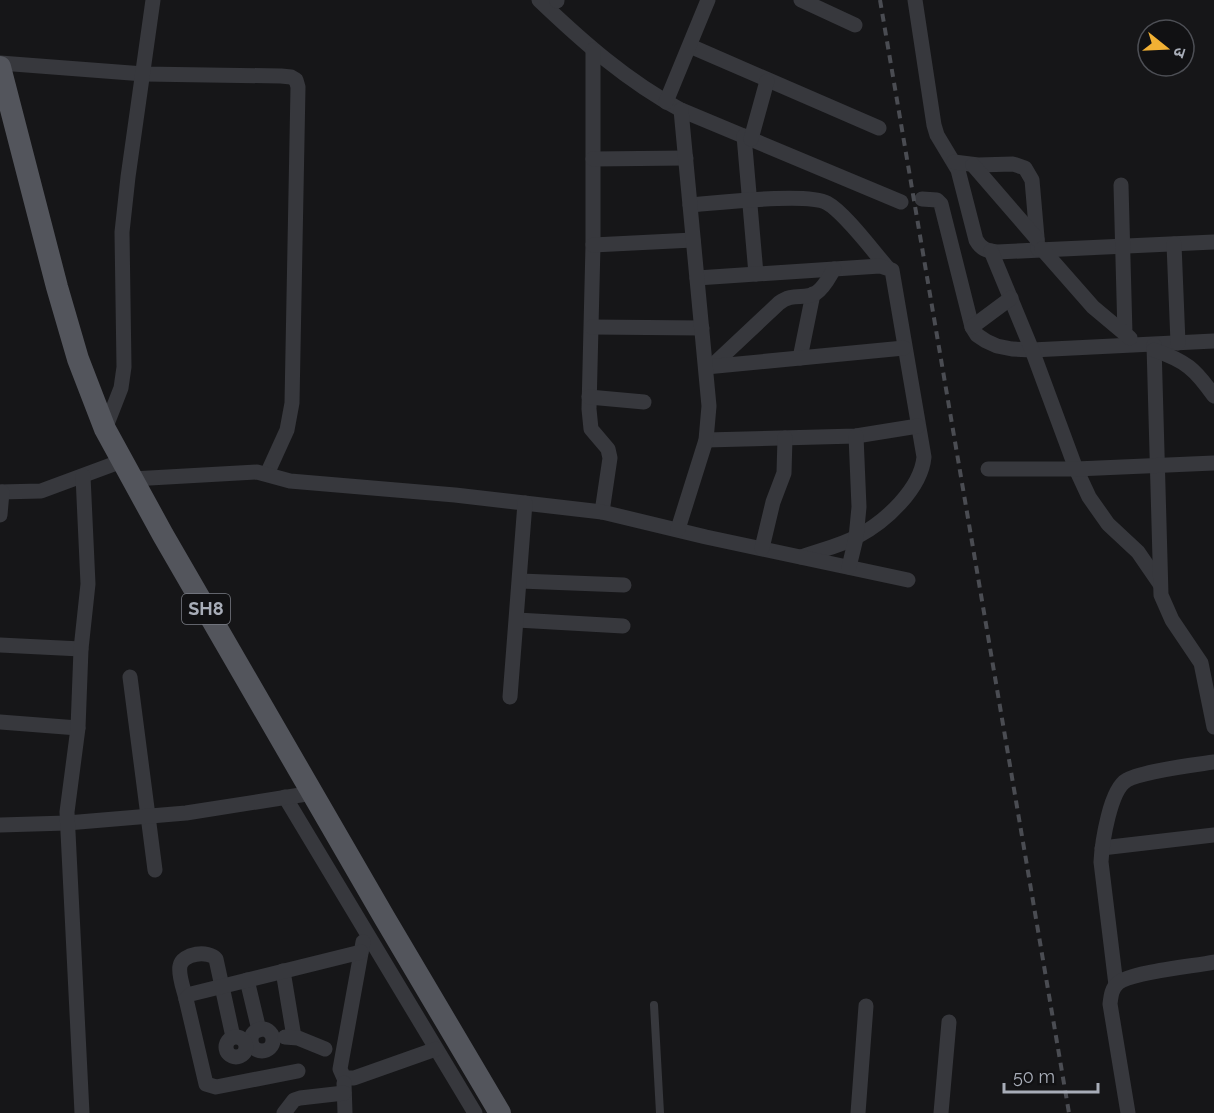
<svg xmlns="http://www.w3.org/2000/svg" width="1214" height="1113" viewBox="0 0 1214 1113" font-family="Raleway,'Noto Sans Devanagari',sans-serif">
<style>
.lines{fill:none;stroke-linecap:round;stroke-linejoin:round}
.service{stroke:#37383d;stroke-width:8}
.minor{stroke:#37383d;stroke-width:15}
.primary{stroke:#53555c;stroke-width:22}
.rail{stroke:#4a4c52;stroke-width:4;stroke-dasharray:8 6;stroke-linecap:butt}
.labels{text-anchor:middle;stroke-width:4.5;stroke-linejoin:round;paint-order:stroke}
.shield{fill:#111113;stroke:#7b7e86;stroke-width:1.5}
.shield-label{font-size:18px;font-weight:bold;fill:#a8adb8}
</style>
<rect width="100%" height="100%" fill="#161618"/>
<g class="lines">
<!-- service -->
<path class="service" d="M654 1005 660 1113"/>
<!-- minor -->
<g class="minor">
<path d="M539 0C583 42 627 81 681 110L901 202"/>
<path d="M801 0 855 25"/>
<path d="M915 0 934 125 937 135 958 170 976 240C981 249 987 251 997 252L1214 242"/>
<path d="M557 1V0"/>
<path d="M690 46 879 128"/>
<path d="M593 50V245L589 409 591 429 608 449 610 458 602 512"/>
<path d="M0 63 144 74 281 76 291 77 296 80 298 87 292 403 287 430 267 474"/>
<path d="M666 102 708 0"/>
<path d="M744 136 756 274"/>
<path d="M751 139 767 81"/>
<path d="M593 159 686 158"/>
<path d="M954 162 978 165 1013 164 1025 168 1032 180 1038 249"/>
<path d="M973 165 1037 239"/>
<path d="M1121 185 1125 334"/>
<path d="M922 199 937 200 941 204 972 327 977 335 986 341 997 346 1012 349 1032 350 1214 341"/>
<path d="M690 205C716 203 807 192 827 203 844 212 873 251 887 267"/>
<path d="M1174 244 1178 343"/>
<path d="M593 245 693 240"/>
<path d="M1042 249 1093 307 1130 338"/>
<path d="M991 251 1032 350 1076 469 1089 497 1108 524 1138 552 1160 584"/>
<path d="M697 278 880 266 892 270 924 457C921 489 885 522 858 536 841 546 820 550 801 557"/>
<path d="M592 327 702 328"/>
<path d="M972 327 1011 298"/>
<path d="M1154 345 1161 595 1172 620 1201 663 1214 727"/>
<path d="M1154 350C1186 361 1195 369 1214 396"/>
<path d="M800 358 813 294"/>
<path d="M713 365 779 303C793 292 804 300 816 293 825 287 829 277 834 269"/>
<path d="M706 367 904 348"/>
<path d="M589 397 644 402"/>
<path d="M105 429 121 388 124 367 122 232 128 177 153 0"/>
<path d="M706 440 856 436 918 426"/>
<path d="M988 469H1076L1214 463"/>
<path d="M132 479 257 472 290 481 455 495 602 512 706 537 908 580"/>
<path d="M0 492 41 491 122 461"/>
<path d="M0 515 2 492"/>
<path d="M678 529 706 440 709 406 681 110"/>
<path d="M762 548 773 502 784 473 785 438"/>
<path d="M849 567 856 538 859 507 856 436"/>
<path d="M520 581 624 585"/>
<path d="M517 620 623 626"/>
<path d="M0 645 81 649"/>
<path d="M130 677 155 870"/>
<path d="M510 697 525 503"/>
<path d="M0 722 78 728"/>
<path d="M285 797 475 1113"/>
<path d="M0 825 67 823 186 813 313 793"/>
<path d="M1102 848 1214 835"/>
<path d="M363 942 340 1069 344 1078H354L436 1049"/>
<path d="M283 971 294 1037"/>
<path d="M247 980 259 1030"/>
<path d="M1116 985 1101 862C1102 843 1110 789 1127 780 1143 771 1194 765 1214 762"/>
<path d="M186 999C184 990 178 975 180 966 182 953 209 950 216 959L233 1037"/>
<circle cx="262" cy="1040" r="11"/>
<circle cx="236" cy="1047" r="10"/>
<path d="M285 1037 298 1038 325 1049"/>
<path d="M298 1071 216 1087 206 1084 186 999 191 994 361 952"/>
<path d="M344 1083 345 1113"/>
<path d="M82 1113 67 812 78 728 81 649 88 584 83 476"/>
<path d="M284 1113 294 1100 300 1098 344 1093"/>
<path d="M858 1113 866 1006"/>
<path d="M941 1113 949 1022"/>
<path d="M1128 1113 1110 1004C1111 995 1112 988 1118 983 1130 972 1195 966 1214 962"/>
</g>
<!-- primary -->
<path class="primary" d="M0 67 57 287 78 359 105 429 163 535 384 917 500 1113"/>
<!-- rail -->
<path class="rail" d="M880 0 1069 1113"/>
</g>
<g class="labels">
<!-- shield labels -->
<rect class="shield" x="182" y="594" width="48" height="30" rx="4.5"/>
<g class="shield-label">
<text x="206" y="615">SH8</text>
</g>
</g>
<!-- north arrow -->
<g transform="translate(1166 48) rotate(108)"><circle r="28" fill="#111113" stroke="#4d4f55" stroke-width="1.5"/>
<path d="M0-4.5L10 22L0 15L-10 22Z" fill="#f2b134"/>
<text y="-9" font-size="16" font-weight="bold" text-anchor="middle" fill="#a8adb8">उ</text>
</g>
<!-- scale -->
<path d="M1004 1083v9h94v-9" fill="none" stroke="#a8adb8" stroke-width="3"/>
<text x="1013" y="1083" font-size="18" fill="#a8adb8" stroke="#111113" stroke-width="4.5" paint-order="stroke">50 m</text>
</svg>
